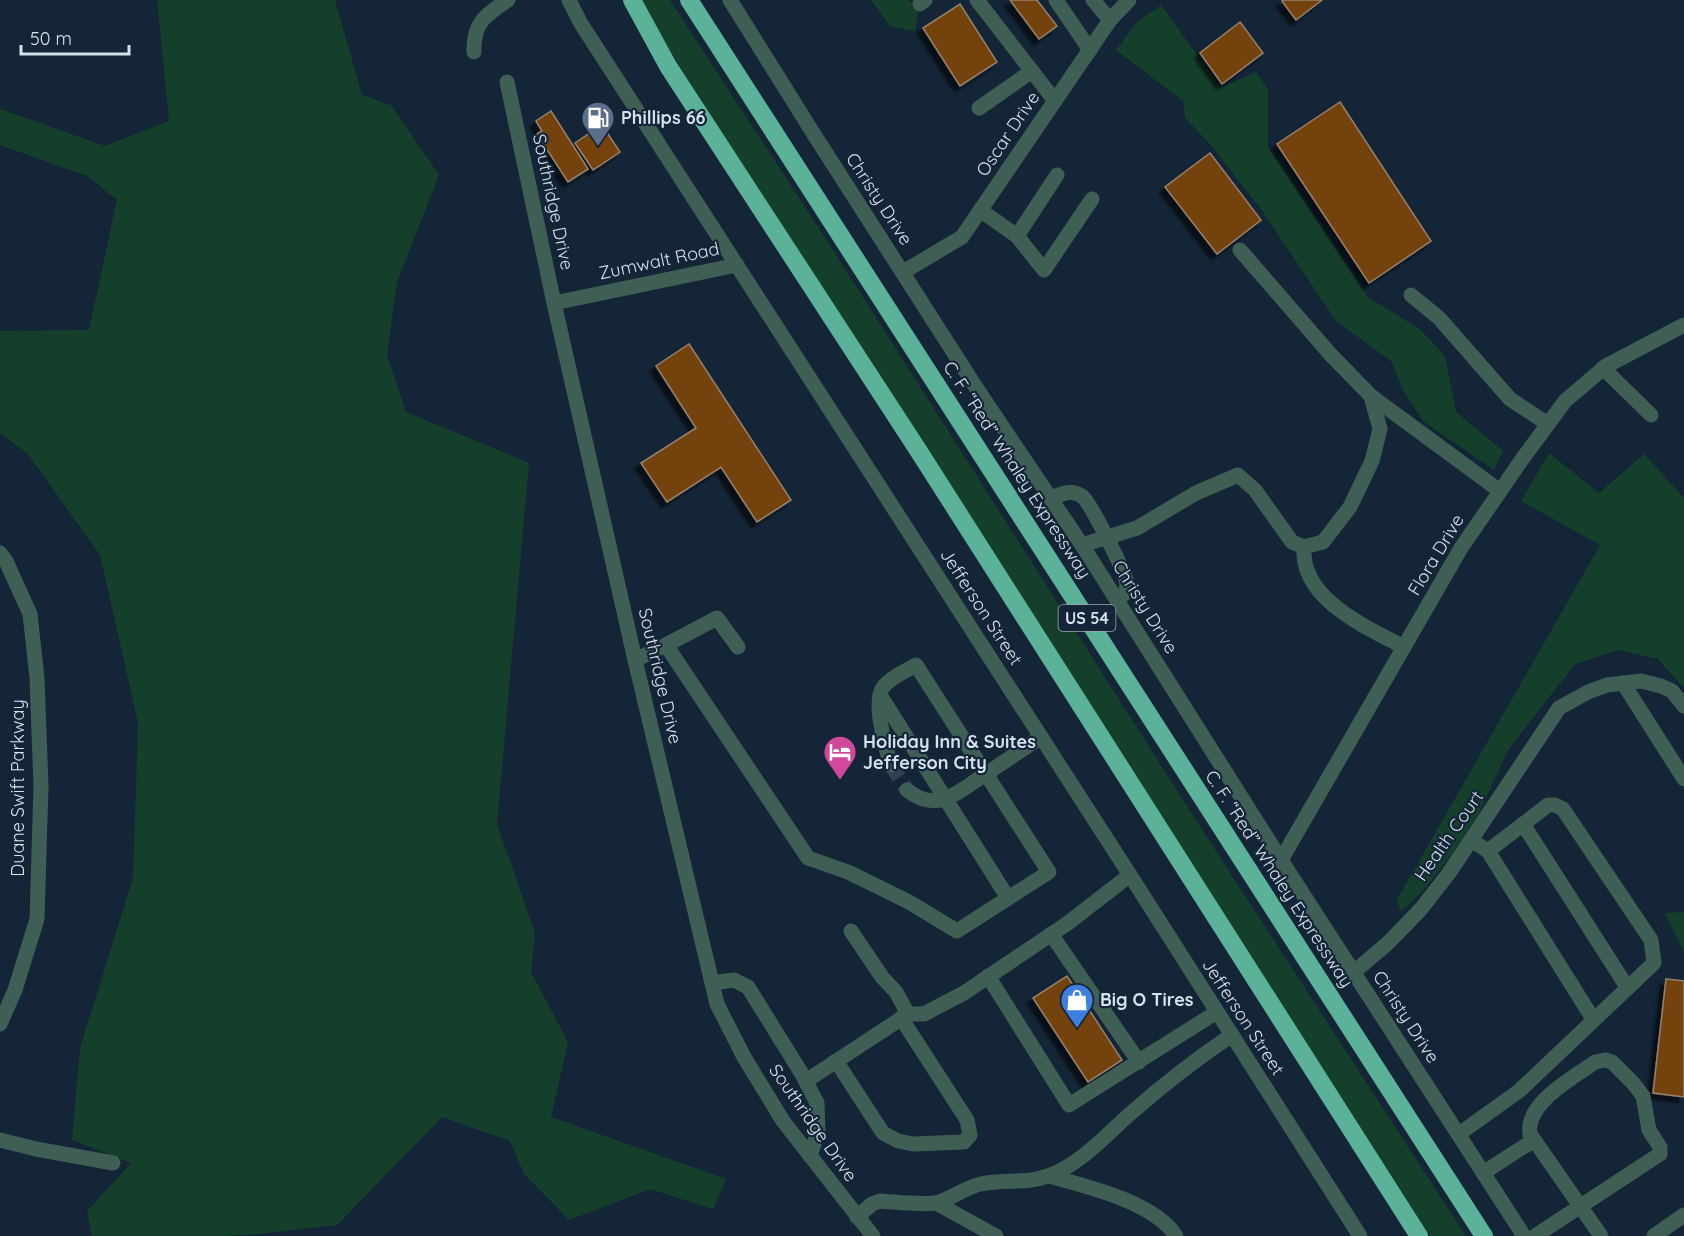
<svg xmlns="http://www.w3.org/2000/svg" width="1684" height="1236" viewBox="0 0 1684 1236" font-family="Quicksand,sans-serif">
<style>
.green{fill:#14402b}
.building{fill:#73420c;stroke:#97806c;stroke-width:1.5;filter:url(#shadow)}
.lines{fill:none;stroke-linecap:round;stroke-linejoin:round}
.minor-tunnel{stroke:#304151;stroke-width:15;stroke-dasharray:15 8;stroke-linecap:butt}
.minor{stroke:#3f5f55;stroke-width:15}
.highway{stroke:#5cb299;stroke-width:18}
.labels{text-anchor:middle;stroke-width:4.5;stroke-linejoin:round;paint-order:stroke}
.shield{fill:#132536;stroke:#9ca9b5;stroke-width:1.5}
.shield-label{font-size:16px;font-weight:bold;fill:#d6e1ec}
.poi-label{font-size:18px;font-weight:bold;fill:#d6e1ec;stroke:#132536;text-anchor:start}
.street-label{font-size:18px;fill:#d6e1ec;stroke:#132536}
</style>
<defs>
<filter id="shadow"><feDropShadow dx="-5.5" dy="5.5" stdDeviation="1.5" flood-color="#0009"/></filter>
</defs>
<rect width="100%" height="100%" fill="#132536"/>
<!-- green -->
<g class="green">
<path d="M157 0H335L362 95 391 105 439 175 397 282 387 356 406 412 529 463 497 824 535 933 531 972 568 1042 551 1117 726 1179 713 1209 650 1189 569 1220 524 1174 510 1141 442 1117 337 1225 258 1234 223 1236H92L87 1211 131 1163 72 1140 80 1048 133 878 138 723 100 555 28 454 0 433V331L89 330 117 200 87 176 0 145V109L105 146 169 121Z"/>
<path d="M642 0H670L833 250 1192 814 1466 1236H1430L755 185 667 46Z"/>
<path d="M871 0H908L919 9 915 31 890 26Z"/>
<path d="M1161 5 1221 88 1256 72 1268 89V147L1368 297 1421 330 1445 356 1456 412 1503 451 1494 470 1423 421 1403 390 1391 361 1336 321 1263 212 1210 144 1185 118 1183 101 1116 50 1137 22Z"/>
<path d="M1549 453 1599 493 1644 454 1684 498V688L1658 659 1618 650 1575 664 1508 750 1478 815 1452 854 1422 892 1401 912 1397 900 1600 545 1521 501Z"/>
<path d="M1684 912V952L1665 913Z"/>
</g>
<!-- building -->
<g class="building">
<path d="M1010 0H1037L1057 26 1039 39Z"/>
<path d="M1284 0H1322L1296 20 1282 1Z"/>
<path d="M960 4 997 62 960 86 923 28Z"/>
<path d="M1240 22 1263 53 1222 84 1200 53Z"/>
<path d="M1340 102 1431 241 1369 283 1277 144Z"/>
<path d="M551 111 588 169 568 182 537 134 542 131 536 121Z"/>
<path d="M602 125 620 152 593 170 575 143Z"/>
<path d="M1210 153 1261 220 1217 254 1165 187Z"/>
<path d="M689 344 791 500 757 522 721 467 667 502 641 463 696 428 656 366Z"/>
<path d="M1067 976 1122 1060 1088 1082 1033 998Z"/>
<path d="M1666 979 1684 981V1097L1653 1093Z"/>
</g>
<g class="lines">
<!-- minor-tunnel -->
<path class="minor-tunnel" d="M891 765 907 790"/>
<!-- minor -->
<g class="minor">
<path d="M569 0 580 22 1130 875 1360 1236"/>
<path d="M730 0 815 136 979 392 1082 545 1281 860 1524 1236"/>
<path d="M977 0 1055 101"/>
<path d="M1056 0 1090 50"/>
<path d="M1093 0 1110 20"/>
<path d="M920 4 925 0"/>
<path d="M474 52C473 23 485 15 508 0"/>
<path d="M507 82 554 303 635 660 717 1004 744 1057 783 1121 873 1236"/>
<path d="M979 108 1032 71"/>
<path d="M980 210 1017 236 1044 270 1092 199"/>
<path d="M1017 236 1057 175"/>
<path d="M1240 250 1331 355 1371 396 1500 491"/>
<path d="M903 272 962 237 1110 20 1129 0"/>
<path d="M1411 295 1439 318 1510 399 1548 424"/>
<path d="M554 303 737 265"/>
<path d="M1603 368 1651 415"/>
<path d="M1051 498C1061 494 1071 489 1082 496 1090 502 1126 573 1127 584 1127 587 1126 590 1125 593L1117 600"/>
<path d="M1082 545 1137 528 1196 493 1238 475 1255 490 1292 542 1304 547 1323 542 1350 507 1372 461 1380 429 1371 396"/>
<path d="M1304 547C1300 599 1366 627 1404 647"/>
<path d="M0 553 6 561 30 614 37 678 41 786 37 919 15 990 0 1024"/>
<path d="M666 645 717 618 738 647"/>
<path d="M635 660 666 645 808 858 848 872 909 902 957 931 1049 872 986 774 1041 737"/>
<path d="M1623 683 1684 779"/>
<path d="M880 695 1008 898"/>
<path d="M891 765C886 749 871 700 884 686 891 677 906 671 916 665L986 774C958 791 938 815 907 790"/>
<path d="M1523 824 1627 987"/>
<path d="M1488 851 1593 1019"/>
<path d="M1281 860 1461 548 1523 458 1565 401 1606 366 1684 325"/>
<path d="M1051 934 1139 1062"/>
<path d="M1354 972 1388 943 1421 909 1449 873 1559 708 1588 692 1607 685 1641 681 1661 686 1672 691 1684 706"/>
<path d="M988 976 1069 1105 1217 1012"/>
<path d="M712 983 734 980 748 987 802 1074 817 1103 818 1132 810 1156"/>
<path d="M908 1014H924L964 993 1068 923 1130 875"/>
<path d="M836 1061 883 1133 898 1141 913 1144 964 1142 970 1135 967 1120 901 1018"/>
<path d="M806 1081 908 1014 896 992 882 977 851 931"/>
<path d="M1459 1134 1519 1091 1654 963 1651 940 1563 809 1555 805H1548L1488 851 1471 840"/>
<path d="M0 1140 36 1149 113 1163"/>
<path d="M1483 1173 1534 1140"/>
<path d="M1049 1176C1086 1186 1154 1202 1176 1236"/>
<path d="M936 1203 996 1236"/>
<path d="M857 1217 872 1204 880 1201C897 1202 917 1205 935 1203 950 1200 965 1187 981 1184 1003 1179 1026 1184 1048 1176 1081 1164 1105 1136 1131 1113 1163 1085 1196 1059 1232 1035"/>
<path d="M1535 1236 1660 1154V1147L1649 1130 1643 1096 1633 1083 1612 1062 1605 1060 1595 1062C1573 1078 1525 1103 1530 1134L1601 1236"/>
<path d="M1654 1236 1684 1215"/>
</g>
<!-- highway -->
<g class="highway">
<path d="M632 0 668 66 918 450 1419 1236"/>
<path d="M689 0 1484 1236"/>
</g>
</g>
<!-- icons -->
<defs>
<g id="fuel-pin" transform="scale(1.725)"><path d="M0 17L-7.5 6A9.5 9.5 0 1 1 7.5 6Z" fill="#5c6f8a" stroke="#132536"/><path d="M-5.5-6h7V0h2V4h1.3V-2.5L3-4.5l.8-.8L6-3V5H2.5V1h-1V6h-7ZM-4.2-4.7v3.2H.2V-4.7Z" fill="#fff"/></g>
<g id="hotel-pin" transform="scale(1.725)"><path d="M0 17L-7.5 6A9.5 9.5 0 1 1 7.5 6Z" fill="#d1479c" stroke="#132536"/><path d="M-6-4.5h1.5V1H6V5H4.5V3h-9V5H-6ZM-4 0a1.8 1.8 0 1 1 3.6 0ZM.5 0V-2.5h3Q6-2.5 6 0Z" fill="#fff"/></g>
<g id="shop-pin" transform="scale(1.725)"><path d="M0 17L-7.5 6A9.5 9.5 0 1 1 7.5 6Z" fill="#3f7fe0" stroke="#132536"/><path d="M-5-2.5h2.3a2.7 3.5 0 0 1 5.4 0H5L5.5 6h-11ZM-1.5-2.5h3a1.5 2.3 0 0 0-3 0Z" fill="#fff"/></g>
</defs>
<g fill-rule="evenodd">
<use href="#fuel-pin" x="598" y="118"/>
<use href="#hotel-pin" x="840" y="752"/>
<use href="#shop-pin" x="1077" y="1000"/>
</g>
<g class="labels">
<!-- shield labels -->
<rect class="shield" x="1058.5" y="605" width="57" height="26" rx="4.5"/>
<g class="shield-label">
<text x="1087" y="624">US 54</text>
</g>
<!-- poi labels -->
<g class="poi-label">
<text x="621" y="124">Phillips 66</text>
<text x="863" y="748">Holiday Inn &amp; Suites<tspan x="863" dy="21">Jefferson City</tspan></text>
<text x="1100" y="1006">Big O Tires</text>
</g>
<!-- street labels -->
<g class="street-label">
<text transform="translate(1008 134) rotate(-56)" y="6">Oscar Drive</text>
<text transform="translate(879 199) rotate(57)" y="6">Christy Drive</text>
<text transform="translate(553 202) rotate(78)" y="6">Southridge Drive</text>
<text transform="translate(659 261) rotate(-12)" y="6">Zumwalt Road</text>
<text transform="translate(1017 470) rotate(57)" y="6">C. F. “Red” Whaley Expressway</text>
<text transform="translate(1436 555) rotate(-59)" y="6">Flora Drive</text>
<text transform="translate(981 607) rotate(57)" y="6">Jefferson Street</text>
<text transform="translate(1145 607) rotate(58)" y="6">Christy Drive</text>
<text transform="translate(660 676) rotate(77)" y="6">Southridge Drive</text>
<text transform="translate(18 788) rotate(-90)" y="6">Duane Swift Parkway</text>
<text transform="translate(1449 836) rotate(-55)" y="6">Health Court</text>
<text transform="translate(1279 879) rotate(57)" y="6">C. F. “Red” Whaley Expressway</text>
<text transform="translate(1243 1017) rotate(57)" y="6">Jefferson Street</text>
<text transform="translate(1406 1017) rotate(57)" y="6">Christy Drive</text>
<text transform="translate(813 1123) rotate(55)" y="6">Southridge Drive</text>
</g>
</g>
<!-- scale -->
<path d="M21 45v9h108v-9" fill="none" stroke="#d6e1ec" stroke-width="3"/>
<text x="30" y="45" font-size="18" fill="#d6e1ec" stroke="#132536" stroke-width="4.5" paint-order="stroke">50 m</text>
</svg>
